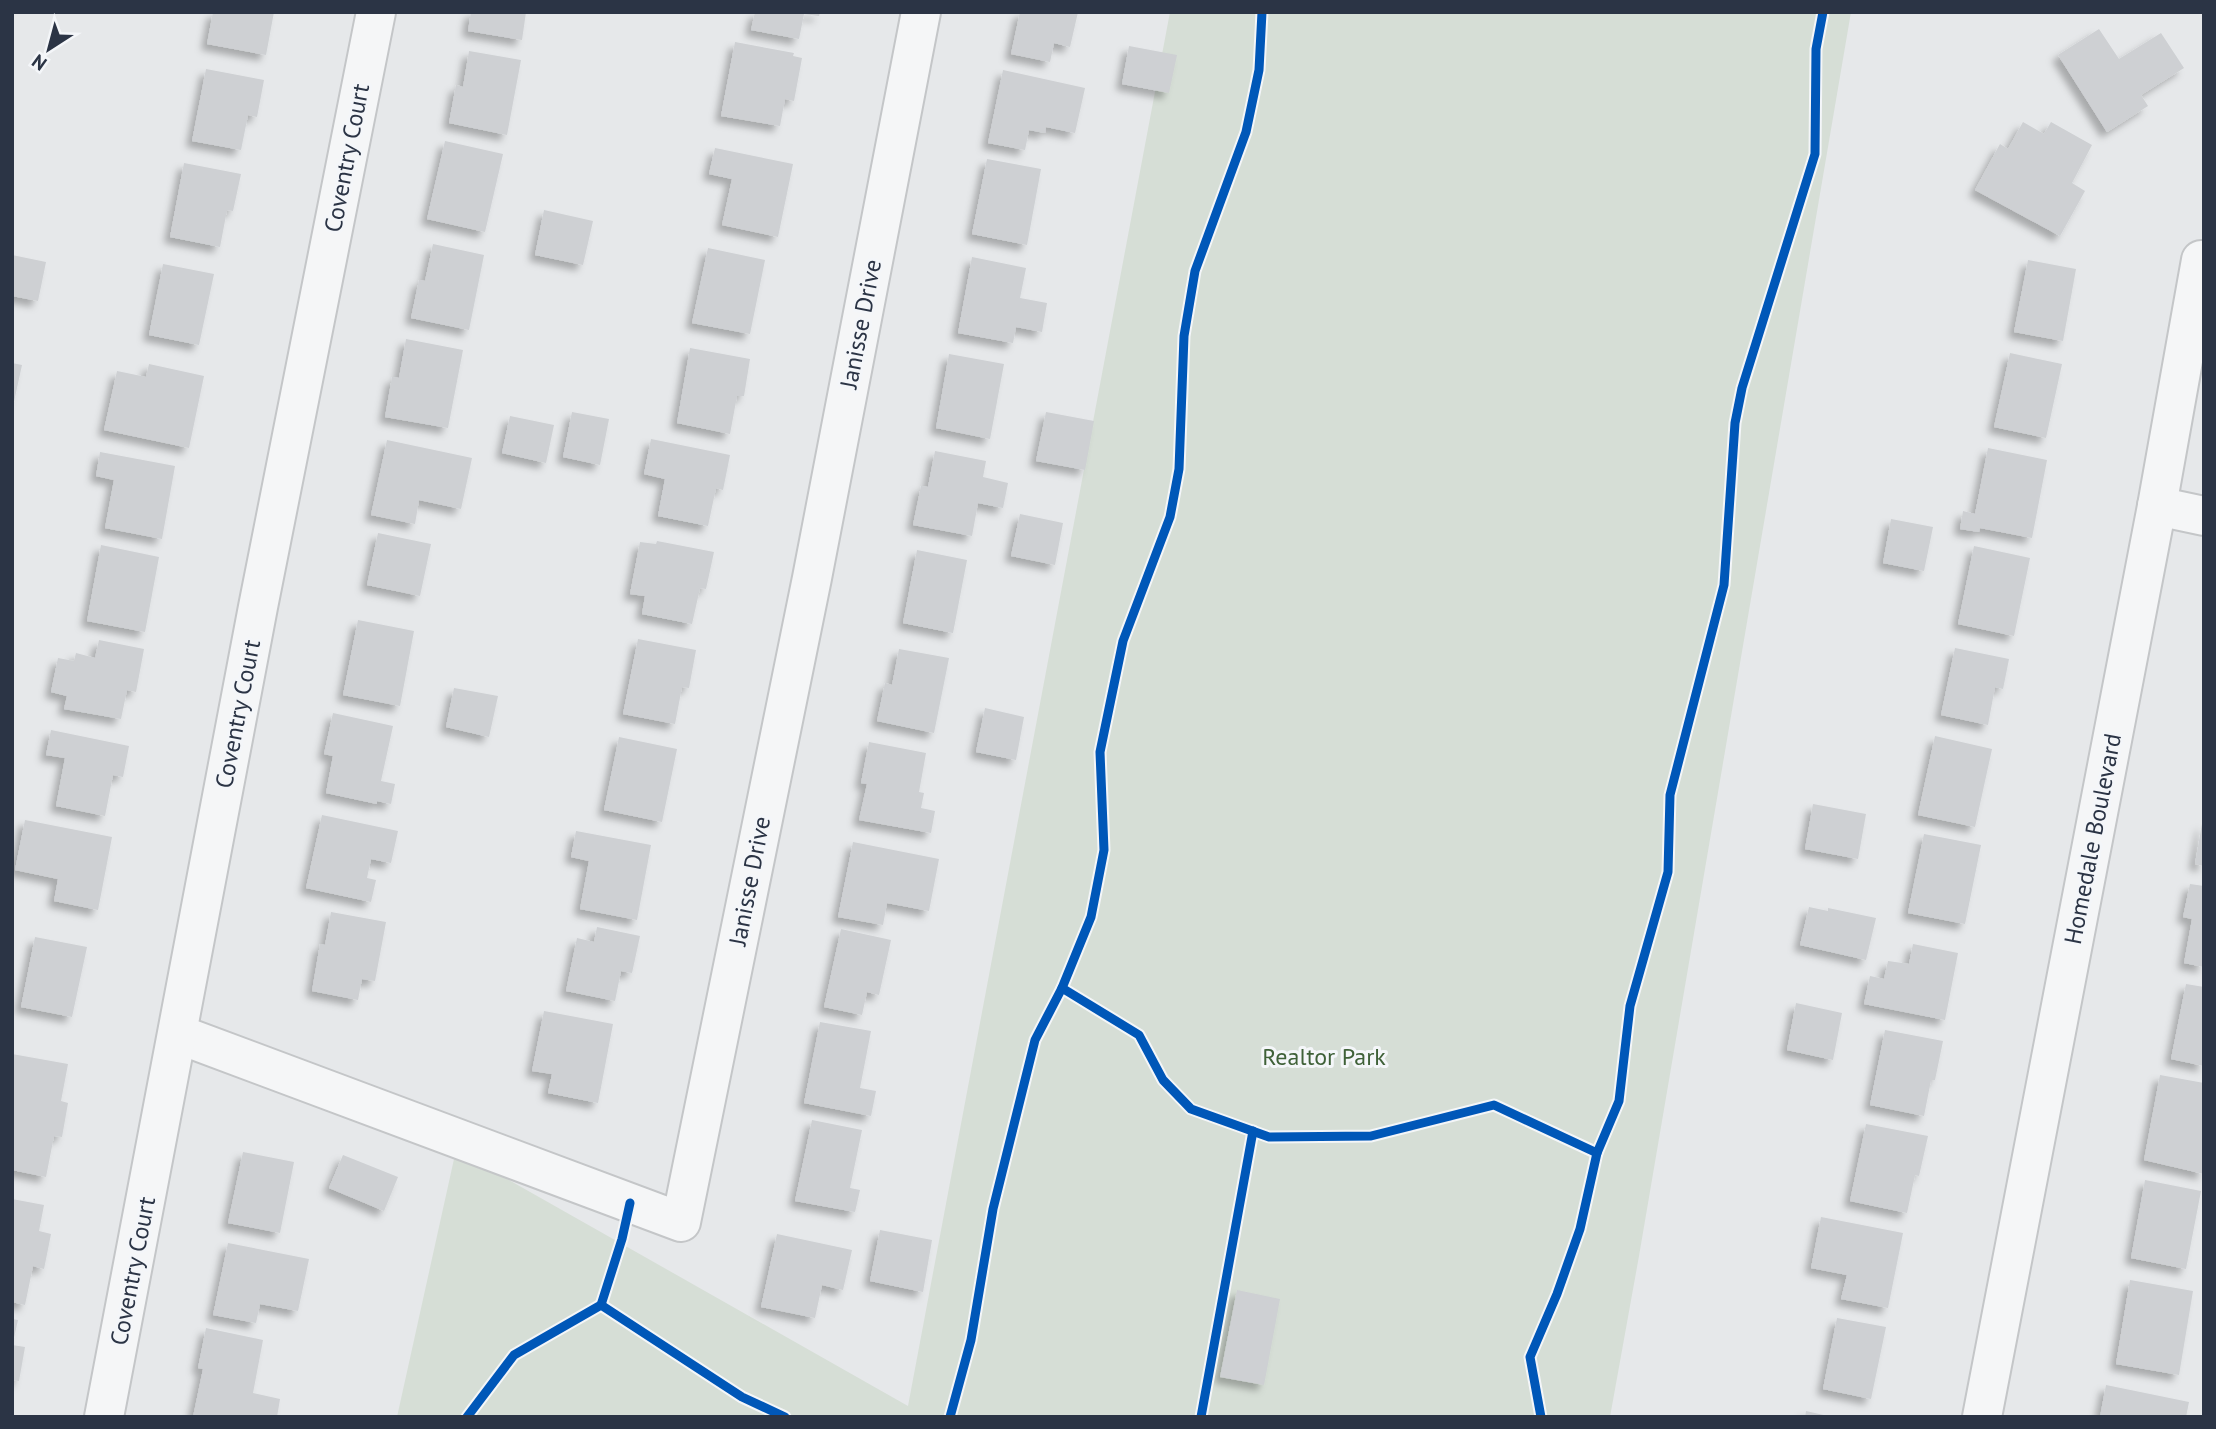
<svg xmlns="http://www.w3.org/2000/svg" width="2216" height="1429" viewBox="0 0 2216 1429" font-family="'PT Sans',sans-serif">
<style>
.green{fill:#d6ded6}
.building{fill:#ced0d3;filter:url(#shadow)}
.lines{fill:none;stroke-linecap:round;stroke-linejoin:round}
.minor-casing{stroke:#c4c6c8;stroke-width:42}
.minor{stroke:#f5f6f7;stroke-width:38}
.cycleway-casing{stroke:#f4f6f9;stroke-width:13}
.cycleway{stroke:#0057b8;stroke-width:9}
.labels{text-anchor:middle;stroke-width:6;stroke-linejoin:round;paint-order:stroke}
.street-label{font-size:24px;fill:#2b3445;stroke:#f4f6f9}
.park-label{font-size:24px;fill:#3f6138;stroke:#f4f6f9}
</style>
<defs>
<filter id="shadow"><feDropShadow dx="-6" dy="6" stdDeviation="3.5" flood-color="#0004"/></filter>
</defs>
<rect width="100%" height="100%" fill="#e6e8ea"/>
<!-- green -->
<path class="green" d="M1170 12H1851L1639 1256 1610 1417H397L456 1150 908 1406Z"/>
<!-- building -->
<g class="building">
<path d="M213 12H274L266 55 207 44Z"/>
<path d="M471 12H526L522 40 468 31Z"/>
<path d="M755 12H820L819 16 804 14 799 39 751 30Z"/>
<path d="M1020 12H1078L1070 47 1054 43 1050 62 1011 54Z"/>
<path d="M2099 29 2119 59 2161 33 2184 68 2141 95 2148 106 2107 132 2058 55Z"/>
<path d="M735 42 794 53 793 56 802 58 794 101 785 99 780 126 721 116Z"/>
<path d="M1129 46 1177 55 1169 93 1122 84Z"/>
<path d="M469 51 521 60 507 135 449 123 456 85 463 87Z"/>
<path d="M206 69 264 80 257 117 248 115 241 150 192 141Z"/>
<path d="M1003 70 1085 88 1075 133 1046 127 1045 133 1029 130 1025 150 988 143Z"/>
<path d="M2023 122 2044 134 2051 122 2092 145 2072 183 2085 191 2060 236 1975 190 2000 144 2008 149Z"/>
<path d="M445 141 503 154 485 232 427 219Z"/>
<path d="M715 148 793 164 778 237 722 225 732 179 709 174Z"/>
<path d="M987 159 1041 169 1027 245 972 234Z"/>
<path d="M184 163 241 174 233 211 227 210 220 247 170 237Z"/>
<path d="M544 210 593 221 583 265 535 255Z"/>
<path d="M433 244 484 255 469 330 411 318 419 280 425 281Z"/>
<path d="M708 248 765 260 750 334 692 323Z"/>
<path d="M12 255 46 262 38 301 12 296Z"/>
<path d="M972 257 1026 268 1020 298 1047 303 1042 332 1016 327 1013 343 958 333Z"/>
<path d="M2028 260 2076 269 2063 341 2014 332Z"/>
<path d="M163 264 214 274 199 345 149 335Z"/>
<path d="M406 339 463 350 448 428 385 417 392 377 399 378Z"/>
<path d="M690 348 750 359 744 396H737L730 434 677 423Z"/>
<path d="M2010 353 2062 364 2046 438 1994 427Z"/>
<path d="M949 354 1004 364 990 439 936 428Z"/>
<path d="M12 363 22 365 13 406H12Z"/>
<path d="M149 364 204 376 189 448 104 430 117 371 146 377Z"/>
<path d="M572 412 609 419 600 465 563 457Z"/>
<path d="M1046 412 1094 421 1085 470 1036 461Z"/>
<path d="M510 416 554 425 546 463 502 453Z"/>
<path d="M651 439 730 455 723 490 716 488 708 526 658 516 665 479 644 474Z"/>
<path d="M387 440 472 458 461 509 419 500 415 524 371 515Z"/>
<path d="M1988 448 2047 460 2032 538 1980 528 1979 532 1960 529 1963 511 1975 514Z"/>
<path d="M935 451 986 461 983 477 1008 483 1003 508 978 503 972 536 913 525 921 486 928 487Z"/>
<path d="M100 452 175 466 162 539 105 528 114 480 96 476Z"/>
<path d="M1020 514 1063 523 1055 565 1011 556Z"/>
<path d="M1891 519 1933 527 1924 571 1883 563Z"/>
<path d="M378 533 431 544 420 596 367 585Z"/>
<path d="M657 541 714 552 706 589 700 588 692 624 642 614 645 596 630 594 640 542 656 544Z"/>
<path d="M101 545 159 557 145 632 87 621Z"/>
<path d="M1974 546 2030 558 2014 636 1958 624Z"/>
<path d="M917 550 967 560 953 633 903 623Z"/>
<path d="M358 620 414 631 400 706 343 695Z"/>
<path d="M638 639 696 650 689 688 682 687 675 724 623 714Z"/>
<path d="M99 640 144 649 136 692 127 690 121 719 64 709 67 696 51 692 58 658 74 661 76 653 95 658Z"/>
<path d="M1955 648 2009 659 2003 689 1995 687 1988 725 1941 715Z"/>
<path d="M899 649 949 658 934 733 877 721 885 683 892 685Z"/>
<path d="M454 688 498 696 489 737 446 727Z"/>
<path d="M985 708 1024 717 1016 760 976 752Z"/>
<path d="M333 713 393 726 381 781 395 784 391 804 377 801V804L326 793 333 756 324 754Z"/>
<path d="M51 730 129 746 123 777 113 775 105 816 56 806 65 758 46 755Z"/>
<path d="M1935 736 1992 749 1975 827 1918 815Z"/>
<path d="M619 737 677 749 662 822 604 810Z"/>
<path d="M869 742 926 753 919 792 924 793 921 808 935 811 931 833 859 820 867 784 861 783Z"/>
<path d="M1813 804 1866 814 1858 859 1805 849Z"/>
<path d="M322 815 398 831 391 863 371 859 367 878 376 880 371 902 306 888Z"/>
<path d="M25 820 112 837 98 910 54 901 58 879 15 870Z"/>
<path d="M2202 824H2204V866L2195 864Z"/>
<path d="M576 831 651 845 637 920 580 909 589 861 571 857Z"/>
<path d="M1924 834 1981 845 1965 924 1908 913Z"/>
<path d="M853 842 939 859 929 911 887 903 883 925 838 917Z"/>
<path d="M2190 884 2204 886V967L2184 963 2192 919 2183 917Z"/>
<path d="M1809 907 1828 911V908L1876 918 1866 960 1800 945Z"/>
<path d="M331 912 386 922 375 981 362 979 358 1000 312 991 320 944 325 945Z"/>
<path d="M597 927 640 936 632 973 621 971 615 1001 566 991 577 938 594 942Z"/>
<path d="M841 929 891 940 879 995 867 992 862 1015 824 1007Z"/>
<path d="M35 937 87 947 72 1017 21 1007Z"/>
<path d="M1913 944 1958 953 1945 1020 1864 1004 1870 976 1884 979 1888 961 1909 964Z"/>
<path d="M2186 984 2204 987V1066L2171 1059Z"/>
<path d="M1796 1003 1842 1013 1833 1060 1787 1050Z"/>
<path d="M544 1011 613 1024 598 1103 548 1093 552 1074 532 1071Z"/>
<path d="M820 1022 871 1031 860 1088 876 1091 871 1116 804 1103Z"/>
<path d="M1885 1030 1943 1041 1935 1080H1931L1924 1116 1870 1105Z"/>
<path d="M12 1054 68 1064 61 1101 68 1103 62 1137 54 1136 46 1177 12 1170Z"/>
<path d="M2160 1075 2204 1083V1174L2144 1160Z"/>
<path d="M812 1120 862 1130 850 1188 860 1190 855 1212 795 1201Z"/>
<path d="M1866 1124 1928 1136 1919 1176 1915 1175 1907 1213 1850 1201Z"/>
<path d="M243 1152 294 1162 280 1233 228 1223Z"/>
<path d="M343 1155 398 1177 384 1211 329 1188Z"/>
<path d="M2145 1180 2201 1191 2186 1269 2131 1258Z"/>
<path d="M12 1199 44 1205 39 1231 51 1234 44 1269 33 1266 25 1305 12 1302Z"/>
<path d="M1821 1217 1903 1233 1888 1308 1841 1299 1847 1275 1811 1268Z"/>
<path d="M880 1230 932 1240 923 1292 870 1281Z"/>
<path d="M777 1234 852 1250 843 1290 822 1285 815 1318 761 1307Z"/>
<path d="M228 1243 309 1259 298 1311 260 1304 256 1323 213 1315Z"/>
<path d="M2130 1280 2193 1291 2179 1375 2116 1364Z"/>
<path d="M1237 1290 1280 1299 1264 1385 1220 1377Z"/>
<path d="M1837 1318 1886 1327 1871 1399 1823 1389Z"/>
<path d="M12 1319 18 1320 13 1342H12Z"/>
<path d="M206 1328 263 1340 253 1393 280 1399 277 1417H193L203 1369 198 1368Z"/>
<path d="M12 1345 25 1347 19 1381 12 1380Z"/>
<path d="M2106 1385 2189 1402 2186 1417H2100Z"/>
<path d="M1806 1411 1828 1416V1417H1805Z"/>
</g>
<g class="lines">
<!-- minor casing -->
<g class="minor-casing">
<g id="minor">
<path d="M2157 506 2204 516"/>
<path d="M178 1034 681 1222 812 578 921 12"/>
<path d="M104 1417 258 607 376 12"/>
<path d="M1982 1417 2157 506 2201 260"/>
</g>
</g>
<!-- minor -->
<use href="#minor" class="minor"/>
<!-- cycleway casing -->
<g class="cycleway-casing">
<g id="cycleway">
<path d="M1262 12 1259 70 1246 132 1195 271 1184 336 1179 469 1170 517 1123 641 1100 752 1104 850 1091 917 1062 988 1139 1035 1163 1080 1191 1109 1269 1137 1371 1136 1494 1105 1597 1153 1619 1101 1630 1006 1668 872 1670 795 1724 585 1735 423 1742 388 1815 154 1816 49 1823 12"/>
<path d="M601 1305 622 1239 630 1203"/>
<path d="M467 1417 514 1355 601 1305 742 1397 785 1417"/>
<path d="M950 1417 971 1340 993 1209 1035 1040 1062 988"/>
<path d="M1201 1417 1253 1131"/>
<path d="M1541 1417 1530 1357 1557 1294 1580 1229 1597 1153"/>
</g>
</g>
<!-- cycleway -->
<use href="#cycleway" class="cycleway"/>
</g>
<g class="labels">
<!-- street labels -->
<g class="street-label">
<text transform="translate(347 158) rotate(-79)" y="8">Coventry Court</text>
<text transform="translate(861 324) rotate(-79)" y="8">Janisse Drive</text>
<text transform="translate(238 714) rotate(-79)" y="8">Coventry Court</text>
<text transform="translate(2093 839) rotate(-79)" y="8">Homedale Boulevard</text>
<text transform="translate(750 881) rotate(-79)" y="8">Janisse Drive</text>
<text transform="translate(133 1271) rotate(-79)" y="8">Coventry Court</text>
</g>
<!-- park labels -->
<g class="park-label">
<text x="1324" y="1065">Realtor Park</text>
</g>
</g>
<!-- border -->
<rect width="2216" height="1429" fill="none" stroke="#2b3445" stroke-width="28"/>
<!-- north arrow -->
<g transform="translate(49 49) rotate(216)" stroke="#f4f6f9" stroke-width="5" paint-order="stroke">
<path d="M0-5L12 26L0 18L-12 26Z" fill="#2b3445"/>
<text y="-10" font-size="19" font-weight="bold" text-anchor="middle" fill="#2b3445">N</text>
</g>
</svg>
